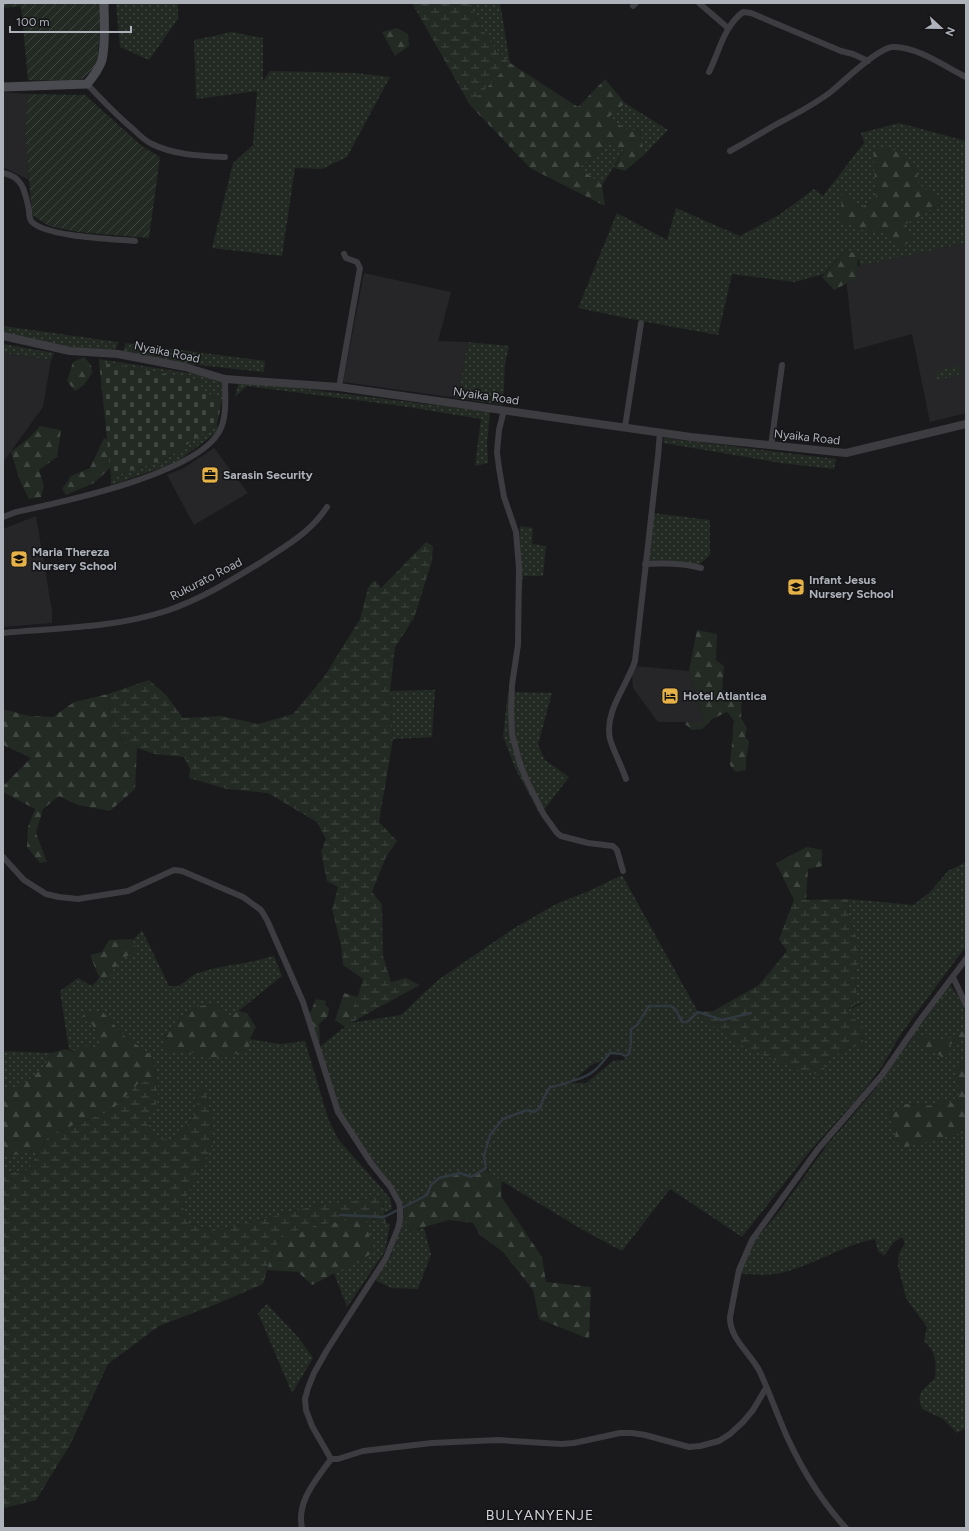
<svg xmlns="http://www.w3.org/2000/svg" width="969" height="1531" viewBox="0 0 969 1531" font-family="Figtree,sans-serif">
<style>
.built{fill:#262629}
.grass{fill:url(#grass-dots);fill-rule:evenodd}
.forest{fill:url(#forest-firs)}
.wetland{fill:url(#wetland-marsh)}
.cemetery{fill:url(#cemetery-stones)}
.garden{fill:url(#garden-furrows)}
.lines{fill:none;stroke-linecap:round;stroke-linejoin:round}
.stream{stroke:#313940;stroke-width:2.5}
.minor{stroke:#3c3c41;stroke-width:6}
.tertiary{stroke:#3c3c41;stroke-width:8}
.secondary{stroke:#4a4b51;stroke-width:9}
.labels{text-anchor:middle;stroke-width:3;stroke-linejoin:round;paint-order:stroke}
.street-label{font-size:12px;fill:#aeb2bb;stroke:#151517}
.poi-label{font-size:12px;font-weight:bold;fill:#aeb2bb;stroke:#151517;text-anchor:start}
.quarter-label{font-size:14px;letter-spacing:1px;fill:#cfd1d7;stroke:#151517}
</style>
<defs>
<pattern id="grass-dots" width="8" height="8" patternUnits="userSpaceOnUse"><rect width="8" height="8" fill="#222a23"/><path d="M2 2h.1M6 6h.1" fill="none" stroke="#404641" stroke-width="1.8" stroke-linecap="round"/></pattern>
<pattern id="forest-firs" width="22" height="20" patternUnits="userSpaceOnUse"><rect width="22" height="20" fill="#222a23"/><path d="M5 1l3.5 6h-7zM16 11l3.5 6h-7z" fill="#404641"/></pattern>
<pattern id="wetland-marsh" width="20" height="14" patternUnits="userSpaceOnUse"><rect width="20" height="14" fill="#222a23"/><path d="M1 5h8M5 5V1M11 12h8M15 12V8" fill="none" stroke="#404641"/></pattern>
<pattern id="cemetery-stones" width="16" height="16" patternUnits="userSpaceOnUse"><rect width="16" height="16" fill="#222a23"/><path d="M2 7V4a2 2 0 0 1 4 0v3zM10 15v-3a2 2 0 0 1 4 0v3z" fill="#404641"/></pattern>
<pattern id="garden-furrows" width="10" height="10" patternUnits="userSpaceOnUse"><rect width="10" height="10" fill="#222a23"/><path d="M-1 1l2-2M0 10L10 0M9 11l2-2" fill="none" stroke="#404641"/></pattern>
</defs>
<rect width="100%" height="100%" fill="#1a1a1c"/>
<!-- built -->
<g class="built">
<path d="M3 92 28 94 25 131 29 180 3 167Z"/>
<path d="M966 243V413L930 422 912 334 854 350 845 269Z"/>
<path d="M364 273 451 292 438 341 468 342 457 398 343 382Z"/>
<path d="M3 353 51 360 43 407 3 462Z"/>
<path d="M214 448 248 493 194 525 167 475 184 468Z"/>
<path d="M36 516 52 611V623L3 627V529Z"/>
<path d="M635 666 689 671 704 722H658L633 688 632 675Z"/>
</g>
<!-- grass -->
<g class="grass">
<path d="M116 3H178V19L149 60 120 47Z"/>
<path d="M468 3H500L510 63 490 42Z"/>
<path d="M232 32 263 38V81L270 71 356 73 390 77 347 157 322 169 295 168 282 256 212 248 233 163 253 145 257 91 196 99 194 40Z"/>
<path d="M625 103 668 130 644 155 640 129 628 131 608 117Z"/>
<path d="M899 123 966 141V243L860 266 858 256 847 249 824 274 794 282 732 274 718 335 646 322 578 308 617 213 667 240 676 208 740 236 779 215 814 189 823 196 864 143 861 133ZM873 148 914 163 918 184 942 203C916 218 899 229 869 233L842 186 858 209 876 199Z"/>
<path d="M612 143 624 151 602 185 579 167Z"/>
<path d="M3 326 118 342 115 353 68 347 3 333Z"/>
<path d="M468 342 509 346 505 364 503 405 457 398Z"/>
<path d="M126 343 265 361 264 372 190 364 122 353Z"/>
<path d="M3 344 54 353 51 360 3 353Z"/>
<path d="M99 359 227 379 222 401 197 388 200 380 99 362Z"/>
<path d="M957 366 960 368 961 371 958 375 938 380 936 378 935 375 938 371Z"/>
<path d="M239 381 490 412 487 443 488 463 475 466 481 419 402 406 247 386 235 397Z"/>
<path d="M217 424 218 431 176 463 111 485V477L166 459Z"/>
<path d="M664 438 836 459 834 469 781 463 663 443Z"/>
<path d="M653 513 710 520V555L699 565 648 561Z"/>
<path d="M520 526 533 528 532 544 546 546 543 576H523L519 617H515Z"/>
<path d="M435 690 432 737H434L393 739 390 691Z"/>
<path d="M508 692 552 693 538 745 545 760 569 777 540 815 515 768 503 736Z"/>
<path d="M966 862V946L901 1034 884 1063 863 1092 809 1152 742 1237 670 1189 622 1251 583 1230 490 1174 485 1160 486 1168 471 1177 460 1173 431 1185 427 1195 404 1206 355 1143 334 1109 318 1048 350 1023 401 1015 438 980 516 927 558 903 587 892 622 875 698 1012 821 1075 829 1059 853 1045 864 1047 862 1026 846 1011 869 1000 855 1005 857 991 854 975 859 962 858 941 849 919 848 899 913 905 929 893 948 871ZM610 1053 629 1054 623 1060 613 1061 586 1083H569C577 1078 583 1072 590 1066 597 1062 605 1060 610 1053Z"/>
<path d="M142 930 169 986H179L195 974 215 968 250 962 274 956 282 976 231 1017 218 1005 199 1006 178 1018 164 1038V1050L185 1051 212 1058 250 1039 280 1044 305 1041 328 1118 338 1139 390 1198 392 1209 385 1213 382 1197 318 1205 217 1231 189 1224 183 1207 196 1174 213 1146 210 1110 204 1085 196 1093 197 1110 185 1129 171 1140 153 1137 146 1120C165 1096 157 1083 152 1056L122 1034 102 1011 92 1024 103 1044C92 1047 79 1053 69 1050L60 991 78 978 92 986Z"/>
<path d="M949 983 961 1001 966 1013V1060H962L964 1097 953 1103 942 1101 935 1106 904 1104 889 1114 896 1132H966V1339L964 1340 966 1353V1428L957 1433 943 1419 922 1409C915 1392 924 1389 935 1378 936 1362 937 1353 924 1341L927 1327 906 1298 898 1266 899 1253 905 1243 902 1237 894 1242 884 1256 878 1251 875 1239C842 1245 813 1266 780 1273 768 1276 752 1274 740 1274L753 1243 781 1209 827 1145 877 1087 909 1038Z"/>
<path d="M3 1051 51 1053 44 1067 18 1089H3Z"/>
<path d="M40 1150 28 1170 3 1174V1153L9 1156Z"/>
<path d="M403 1213 410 1231 424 1228 431 1254 418 1289 391 1288 375 1280 391 1256Z"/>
<path d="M365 1217 390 1224 385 1251 347 1307 334 1273 373 1253Z"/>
<path d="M267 1304 298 1337 313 1358 292 1393 258 1313Z"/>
</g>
<!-- forest -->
<g class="forest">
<path d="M397 28 408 34 409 46 395 56 382 32Z"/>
<path d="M510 63 578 107 605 79 625 103 609 117 628 131 640 129 644 155 625 171 614 168 624 151 612 143 579 167 602 185 605 206 530 168 470 105Z"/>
<path d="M889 147 914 163 919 184 942 203 904 225 912 239 900 249 886 231 869 233 841 221 842 186 858 209 876 199 873 148Z"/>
<path d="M847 249 858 256 857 278 834 290 822 277Z"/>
<path d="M84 357 91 365 92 373 84 385 75 391 67 381 73 362Z"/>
<path d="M40 426 61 430 57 457 39 470 44 486 41 497 29 499 20 481 11 452 30 437Z"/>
<path d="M104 438 111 441 110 468 94 483 66 495 62 489 71 476 90 468Z"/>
<path d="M697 630 717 634 716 660 724 666 722 690 742 693 741 718 747 728 745 736 749 742 746 760V770L736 772 730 765 734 721 727 712 712 719 702 729 692 730 685 724 687 722H704L689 671Z"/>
<path d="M108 694 111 725 125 744 137 748 135 789 110 811 78 805 59 796 43 809 36 833 47 862 40 863 27 847 28 827 35 809 3 792V786L31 758 3 745V709L29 716 53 717 74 702Z"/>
<path d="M807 847 822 850V866L808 869 806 900H794L776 863Z"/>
<path d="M132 939 137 952 122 958 105 982 98 975 90 955 102 952 109 940Z"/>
<path d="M344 993 358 997 363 1016 345 1027 335 1020Z"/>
<path d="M316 999 326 1001 325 1005 329 1008 328 1016 319 1024 320 1042 317 1043 309 1016Z"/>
<path d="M218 1005 231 1017 238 1011 247 1013 256 1027 250 1039 249 1049 235 1054 212 1058 185 1051H164V1038L178 1018 199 1006Z"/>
<path d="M86 1011H102L122 1034 152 1056 157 1080 139 1083 112 1110 49 1135 40 1150 9 1156 3 1153V1089H18L44 1067 51 1053 65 1049 74 1052 82 1044 91 1048 102 1044 92 1024 81 1019Z"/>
<path d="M960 1029H966V1038L946 1046 952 1050 943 1061 941 1056 924 1048 914 1038 924 1037 939 1041 954 1037Z"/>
<path d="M962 1060H966V1132L903 1148 894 1142 896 1132 889 1114 904 1104 935 1106 942 1101 953 1103 959 1098 956 1068Z"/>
<path d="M486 1168 490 1174 502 1181 501 1196 542 1257 546 1282 591 1287 589 1339 539 1319 533 1290 503 1252 480 1235 473 1223 449 1220 410 1231 403 1213 404 1206 427 1195 431 1185 439 1178 460 1173 471 1177Z"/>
<path d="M365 1217 373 1253 312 1285 298 1272 267 1270 272 1253 283 1234 318 1225Z"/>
</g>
<!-- wetland -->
<g class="wetland">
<path d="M412 3H468L490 42 510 63 470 105Z"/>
<path d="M426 542 433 546 432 561 414 618 395 647 390 691 393 739 379 822 397 841 386 857 372 892 382 904 383 956 391 982 406 978 420 985 350 1023 363 979 343 965 341 945 332 909 338 887 327 881 321 852 326 839 317 822 268 793 227 789 189 778 190 769 184 757 155 754 125 744 111 725 108 694 149 680 167 696 183 718 221 716 258 724 293 714 324 677 360 619 368 588 374 580 381 588Z"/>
<path d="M848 899 849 919 858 941 859 962 854 975 857 991 855 1005 846 1011 862 1026 864 1047 853 1045 829 1059 821 1075 797 1070 731 1041 698 1012 713 1011 759 985 787 951 779 939 794 900Z"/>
<path d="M157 1080C159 1100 158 1104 146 1120L153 1137 171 1140 185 1129 197 1111 196 1093 204 1085 210 1110 213 1146 196 1174 183 1207 189 1224 217 1231 318 1205 382 1197 386 1224 369 1217 318 1225 283 1234 272 1253 263 1284 219 1303 159 1326 108 1364 70 1445 36 1500 4 1508 3 1174 28 1170 49 1135 112 1110 139 1083Z"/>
</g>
<!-- cemetery -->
<path class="cemetery" d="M99 362 200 380 198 388 222 401 217 424 166 459 111 477Z"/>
<!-- garden -->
<g class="garden">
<path d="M3 3H101L98 57 94 68 84 78 72 81 28 80 21 6 3 8Z"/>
<path d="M28 94 85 95 142 146 160 157 149 238 78 232 49 226 32 215 25 131Z"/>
</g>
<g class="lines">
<!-- stream -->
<path class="stream" d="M340 1215 384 1217 427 1195 431 1185 439 1178 460 1173 471 1177 486 1168 484 1156 490 1135 503 1119 527 1110 534 1112 540 1108 544 1097 550 1087C559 1086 566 1083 575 1080 593 1075 598 1068 610 1053L622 1054 625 1056 629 1054 631 1043V1029L637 1025 649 1006H671L676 1010 682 1022H687L698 1012 722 1020 751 1013"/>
<!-- minor -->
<g class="minor">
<path d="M699 3 728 28"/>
<path d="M633 6 636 3"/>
<path d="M709 72C719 52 724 26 743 12L751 13 841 51 853 54 868 61"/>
<path d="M87 84C102 100 116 115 133 129 139 135 145 141 152 144 174 155 201 156 225 157"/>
<path d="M730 151C745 143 760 134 775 125 794 115 814 105 832 91 845 80 878 48 893 47 916 46 946 67 966 77"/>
<path d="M3 173C24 177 25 193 29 210 29 214 29 219 32 222 47 237 113 239 135 241"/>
<path d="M339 387 360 268 357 262 346 258 344 254"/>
<path d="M504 410 499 430 497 452 499 468 504 497 516 532 519 568 518 645 512 685 511 711 512 734 520 764 527 781 544 815 557 833 561 836 588 843 613 846 617 850 623 871"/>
<path d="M625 427 641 323"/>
<path d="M771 446 782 365"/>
<path d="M3 517 16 512C62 502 203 473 221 428 227 413 225 396 225 379"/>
<path d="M645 564C664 563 683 563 701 568"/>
<path d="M3 633C57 628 114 628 166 611 200 600 232 580 263 561 287 545 311 532 327 507"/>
<path d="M626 779C622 767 613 750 610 739 604 711 627 686 635 661L658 456 660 432"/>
<path d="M3 857 24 880 46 894 59 897 78 899 128 891 174 870 182 871 243 897 261 910 267 920 303 1002 338 1112 371 1163 391 1188 399 1203 400 1208V1220L398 1228 386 1258 327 1350 314 1373 308 1388 305 1399 306 1410 312 1426 331 1459"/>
<path d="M953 977 966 1005"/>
<path d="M331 1459H338L363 1451 432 1443 498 1440 561 1444 574 1443 620 1433H632L645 1435 689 1447 700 1446 719 1441 730 1434 743 1422 753 1410 766 1388"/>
<path d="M302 1528C296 1501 317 1479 331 1459"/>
<path d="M846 1528C822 1502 803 1471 788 1439 778 1417 770 1394 760 1372 751 1354 729 1338 730 1317L739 1270 752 1240 818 1149 882 1075 920 1020 966 959"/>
</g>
<!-- tertiary -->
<path class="tertiary" d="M3 336 70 351 118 354 185 367 225 379 339 387 691 437 846 453 966 424"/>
<!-- secondary -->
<path class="secondary" d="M3 87 87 84C93 77 99 69 102 60 106 42 104 21 104 3"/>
</g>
<!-- icons -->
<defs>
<g id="office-square" transform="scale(0.9)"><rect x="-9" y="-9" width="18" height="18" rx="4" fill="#e6b248" stroke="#151517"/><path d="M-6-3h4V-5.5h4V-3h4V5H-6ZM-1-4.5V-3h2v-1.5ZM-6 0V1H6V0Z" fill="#111"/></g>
<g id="school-square" transform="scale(0.9)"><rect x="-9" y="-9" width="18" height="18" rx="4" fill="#e6b248" stroke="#151517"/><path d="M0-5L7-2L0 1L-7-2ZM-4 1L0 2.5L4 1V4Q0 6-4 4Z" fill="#111"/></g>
<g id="hotel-square" transform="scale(0.9)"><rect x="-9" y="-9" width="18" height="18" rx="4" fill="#e6b248" stroke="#151517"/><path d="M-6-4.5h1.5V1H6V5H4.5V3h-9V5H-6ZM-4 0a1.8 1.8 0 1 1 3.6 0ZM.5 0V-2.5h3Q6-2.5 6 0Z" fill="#111"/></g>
</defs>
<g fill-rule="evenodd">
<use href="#office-square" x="210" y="475"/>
<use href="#school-square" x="19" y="559"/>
<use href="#school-square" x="796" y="587"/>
<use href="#hotel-square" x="670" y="696"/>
</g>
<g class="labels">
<!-- street labels -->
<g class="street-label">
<text transform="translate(167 352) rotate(12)" y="4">Nyaika Road</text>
<text transform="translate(486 396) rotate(8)" y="4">Nyaika Road</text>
<text transform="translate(807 437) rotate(6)" y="4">Nyaika Road</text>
<text transform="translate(206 579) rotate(-27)" y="4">Rukurato Road</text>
</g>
<!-- poi labels -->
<g class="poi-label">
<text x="223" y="479">Sarasin Security</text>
<text x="32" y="556">Maria Thereza<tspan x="32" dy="14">Nursery School</tspan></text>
<text x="809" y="584">Infant Jesus<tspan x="809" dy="14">Nursery School</tspan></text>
<text x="683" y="700">Hotel Atlantica</text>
</g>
<!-- quarter labels -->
<g class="quarter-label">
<text x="540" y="1520">BULYANYENJE</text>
</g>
</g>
<!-- border -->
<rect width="969" height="1531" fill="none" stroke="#aeb2bb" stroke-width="8"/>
<!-- north arrow -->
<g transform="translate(941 28) rotate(112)" stroke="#151517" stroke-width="3" paint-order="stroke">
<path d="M0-3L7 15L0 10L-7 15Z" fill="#aeb2bb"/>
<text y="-6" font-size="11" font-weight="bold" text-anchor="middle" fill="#aeb2bb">N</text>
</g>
<!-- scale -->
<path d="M10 26v6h121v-6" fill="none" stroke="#aeb2bb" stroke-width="2"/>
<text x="16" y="26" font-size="12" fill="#aeb2bb" stroke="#151517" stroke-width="3" paint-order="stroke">100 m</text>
</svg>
